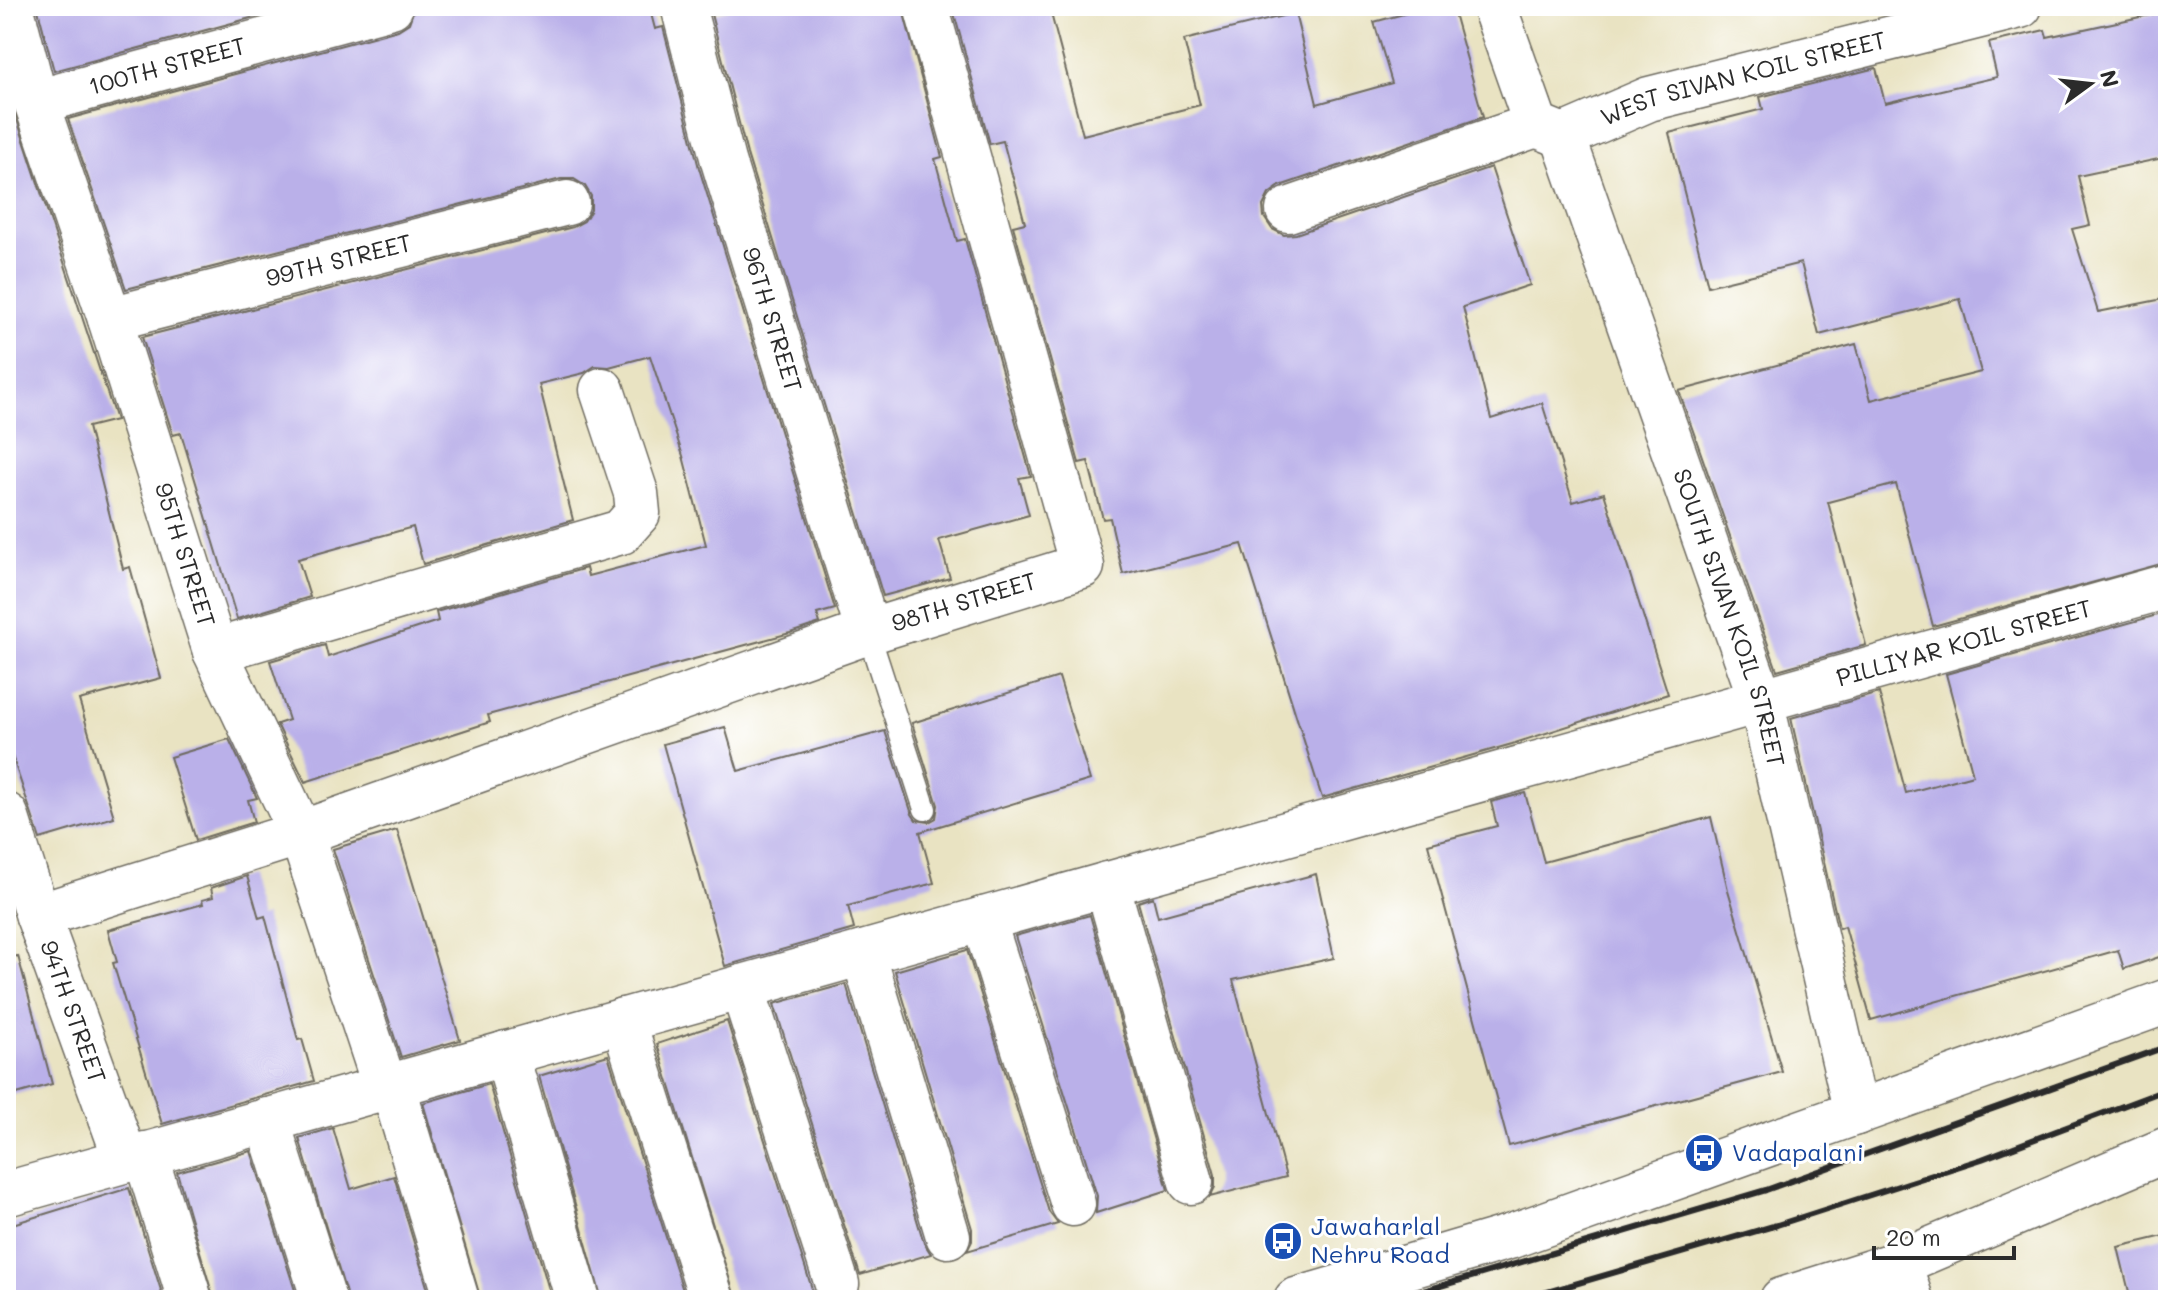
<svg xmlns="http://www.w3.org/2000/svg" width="2174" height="1306" viewBox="0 0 2174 1306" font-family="Mali,sans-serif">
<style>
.building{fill:#bab0e9}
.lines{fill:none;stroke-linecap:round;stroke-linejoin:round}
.service-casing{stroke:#6e6b60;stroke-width:25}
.minor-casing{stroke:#6e6b60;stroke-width:47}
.primary-casing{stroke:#6e6b60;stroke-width:47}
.service{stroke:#fff;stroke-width:22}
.minor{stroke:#fff;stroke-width:44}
.primary{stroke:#fff;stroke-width:44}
.rail{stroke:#2b2b2b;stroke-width:6}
.labels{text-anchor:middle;stroke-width:6;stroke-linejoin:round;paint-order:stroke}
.street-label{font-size:24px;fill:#2b2b2b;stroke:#fff}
.transit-label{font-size:24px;fill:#164399;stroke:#fff;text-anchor:start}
</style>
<rect width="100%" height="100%" fill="#fff"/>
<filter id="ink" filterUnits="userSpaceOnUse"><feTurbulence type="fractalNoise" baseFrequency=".0125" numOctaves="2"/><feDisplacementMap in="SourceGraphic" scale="16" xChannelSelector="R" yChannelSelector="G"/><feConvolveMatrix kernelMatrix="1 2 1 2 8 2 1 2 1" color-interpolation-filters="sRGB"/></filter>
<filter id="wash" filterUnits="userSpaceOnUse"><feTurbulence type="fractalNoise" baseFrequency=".006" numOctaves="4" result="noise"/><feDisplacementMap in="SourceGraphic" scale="32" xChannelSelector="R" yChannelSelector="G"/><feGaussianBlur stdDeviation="1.8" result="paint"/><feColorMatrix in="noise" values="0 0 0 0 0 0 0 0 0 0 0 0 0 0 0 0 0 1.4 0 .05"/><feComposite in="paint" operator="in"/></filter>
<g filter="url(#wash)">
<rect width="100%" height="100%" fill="#e9e3c2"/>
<g id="blocks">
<!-- building -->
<g class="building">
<path d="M37 6H295L54 71Z"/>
<path d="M415 6H649L655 29 663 27 699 168 835 609 817 614 820 623 790 633 488 715 490 722 305 782 277 724 289 720 270 661 325 645 328 657 438 621 436 612 586 568 588 576 706 545 683 456 650 356 609 367 595 366 584 373 539 384 573 520 423 564 413 527 298 559 310 597 237 619 181 433 173 435 142 337 573 227 584 221 591 210V196L585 186 574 179H561L126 289 68 119 398 30 409 23Z"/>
<path d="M740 6H902L942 157 935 159 957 241 965 239 1031 476 1019 478 1029 515 939 540 950 578 883 596 747 154 711 14Z"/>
<path d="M952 6H1049L1083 135 1200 105 1184 40 1295 13 1317 104 1392 83 1374 22 1433 6H1452L1483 117 1280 186 1269 194 1263 206 1264 217 1272 229 1284 235 1296 234 1491 167 1530 285 1463 307 1491 419 1542 403 1573 502 1604 493 1668 694 1512 744 1322 798 1242 544 1123 574 1110 518 1103 519 1088 461 1079 463 1013 226 1025 223 1003 141 990 144Z"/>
<path d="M2168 11V157L2078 176 2090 225 2072 229 2098 312 2168 298V562L1933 626 1896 484 1828 502 1866 645 1777 670 1679 391 1856 344 1871 400 1981 372 1960 299 1819 335 1801 263 1708 286 1669 133 1763 109 1760 97 1876 68 1885 103 1997 77 1989 43 2045 30 2047 37Z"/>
<path d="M6 86 116 420 88 427 123 569 130 567 161 678 79 700 114 817 40 839 6 738Z"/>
<path d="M2168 612V954L2124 969 2118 950 1871 1020 1845 926 1839 928 1791 718 1879 693 1906 793 1973 775 1946 674Z"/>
<path d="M1059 677 1090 780 920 832 934 883 848 906 854 929 725 966 663 744 725 727 738 771 885 731 912 814 916 820 929 822 936 818 938 805 912 723Z"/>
<path d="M229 739 257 798 248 800 254 822 196 840 170 757Z"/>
<path d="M1525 793 1544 862 1711 817 1728 890 1782 1072 1509 1146 1428 844 1497 826 1491 802Z"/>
<path d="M397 830 460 1040 401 1057 333 849Z"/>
<path d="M1316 874 1334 958 1233 980 1286 1177 1210 1197 1215 1187V1175L1138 902 1153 897 1158 917Z"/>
<path d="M247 876 259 918 265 916 298 1040 302 1039 314 1081 162 1124 113 963 117 962 108 930 203 904 202 900 213 897 211 888Z"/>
<path d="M1090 915 1168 1190 1096 1213 1097 1196 1015 936Z"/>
<path d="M967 950 1049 1212 1058 1224 967 1251 972 1241V1229L895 971Z"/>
<path d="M18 956 52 1084 6 1097V958Z"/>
<path d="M846 984 924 1243 931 1254 860 1275 774 1004Z"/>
<path d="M727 1021 813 1292 818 1300H736L657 1044Z"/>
<path d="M608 1055 686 1300H602L539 1076Z"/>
<path d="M489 1084 552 1300H481L423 1103Z"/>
<path d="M333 1128 351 1189 394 1176 431 1300H348L299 1138Z"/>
<path d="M251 1151 298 1300H214L177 1172Z"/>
<path d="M129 1188 164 1300H6V1226Z"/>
<path d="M2168 1235V1300H2131L2118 1247Z"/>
</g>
</g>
</g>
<g filter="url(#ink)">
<use href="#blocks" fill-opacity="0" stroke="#6e6b60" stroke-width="2"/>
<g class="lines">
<!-- service casing -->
<g class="service-casing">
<path id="service" d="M868 632 925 809"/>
</g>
<!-- minor casing -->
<g class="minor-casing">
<g id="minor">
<path id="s1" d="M11 6 36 102 110 319 215 651 301 833 385 1087"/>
<path id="s2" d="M683 6 723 161 868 632"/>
<path d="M1494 6 1536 125 1563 136"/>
<path id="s3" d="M36 102 391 6"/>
<path id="s4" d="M1563 136 1761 700 1856 1113"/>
<path id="s5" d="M1563 136 1649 99 2020 6"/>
<path d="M1288 210 1536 125"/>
<path id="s6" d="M110 319 567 203"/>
<path d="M215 651 621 532 638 513 636 493 602 390"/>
<path id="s7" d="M6 815 38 916 126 1160"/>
<path d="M1107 884 1191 1182"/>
<path id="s8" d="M38 916 301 833 868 632 1082 566 926 6"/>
<path d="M983 919 1073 1204"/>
<path d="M863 953 948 1236"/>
<path d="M742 987 837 1284"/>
<path d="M623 1020 712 1300"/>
<path d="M506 1053 578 1300"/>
<path d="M392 1085 457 1300"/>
<path d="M267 1120 324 1300"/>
<path d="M145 1154 190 1300"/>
<path id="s9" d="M6 1194 2168 586"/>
<path d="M1899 1263 1911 1300"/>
</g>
</g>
<!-- primary casing -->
<g class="primary-casing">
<g id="primary">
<path d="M1296 1300 1509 1237 2168 1001"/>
<path d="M1782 1300 1899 1263 2168 1149"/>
</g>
</g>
<!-- service -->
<use href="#service" class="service"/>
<!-- minor -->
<use href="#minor" class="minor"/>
<!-- primary -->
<use href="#primary" class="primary"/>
<!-- rail -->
<g class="rail">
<path d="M1393 1300 1766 1190 2168 1046"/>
<path d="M1520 1300 1777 1225 1982 1159 2168 1089"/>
</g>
</g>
</g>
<!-- icons -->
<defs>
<g id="bus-disc" transform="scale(2)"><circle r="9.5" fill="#1a4fb4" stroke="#fff"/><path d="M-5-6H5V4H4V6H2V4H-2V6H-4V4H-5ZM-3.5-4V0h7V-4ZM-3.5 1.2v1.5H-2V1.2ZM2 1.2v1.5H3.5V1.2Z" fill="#fff"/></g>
</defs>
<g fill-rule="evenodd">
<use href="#bus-disc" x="1704" y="1153"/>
<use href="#bus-disc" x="1283" y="1241"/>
</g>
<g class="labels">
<!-- street labels -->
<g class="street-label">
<text dy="8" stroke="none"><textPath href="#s3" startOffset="136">100TH STREET</textPath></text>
<text dy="8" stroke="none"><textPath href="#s5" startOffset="190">WEST SIVAN KOIL STREET</textPath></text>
<text dy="8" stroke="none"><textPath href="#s6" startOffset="236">99TH STREET</textPath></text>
<text dy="8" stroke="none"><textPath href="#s2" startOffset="326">96TH STREET</textPath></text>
<text dy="8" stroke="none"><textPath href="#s1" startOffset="576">95TH STREET</textPath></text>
<text dy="8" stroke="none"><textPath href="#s8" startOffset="978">98TH STREET</textPath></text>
<text dy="8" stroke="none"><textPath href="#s4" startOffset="510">SOUTH SIVAN KOIL STREET</textPath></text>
<text dy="8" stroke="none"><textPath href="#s9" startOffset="2034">PILLIYAR KOIL STREET</textPath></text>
<text dy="8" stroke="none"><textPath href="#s7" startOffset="208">94TH STREET</textPath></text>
</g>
<!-- transit labels -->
<g class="transit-label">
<text x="1732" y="1161">Vadapalani</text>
<text x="1311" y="1235">Jawaharlal<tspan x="1311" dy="28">Nehru Road</tspan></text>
</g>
</g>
<!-- margin -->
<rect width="2174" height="1306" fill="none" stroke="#fff" stroke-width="32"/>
<!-- north arrow -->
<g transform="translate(2090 84) rotate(75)" stroke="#ffffff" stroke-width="6" paint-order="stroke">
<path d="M0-6L14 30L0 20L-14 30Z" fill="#2b2b2b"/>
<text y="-12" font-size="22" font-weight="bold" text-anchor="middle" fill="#2b2b2b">N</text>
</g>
<!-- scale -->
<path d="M1874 1246v12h140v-12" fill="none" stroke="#2b2b2b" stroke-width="4"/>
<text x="1886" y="1246" font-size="24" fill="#2b2b2b" stroke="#ffffff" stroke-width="6" paint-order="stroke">20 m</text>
</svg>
